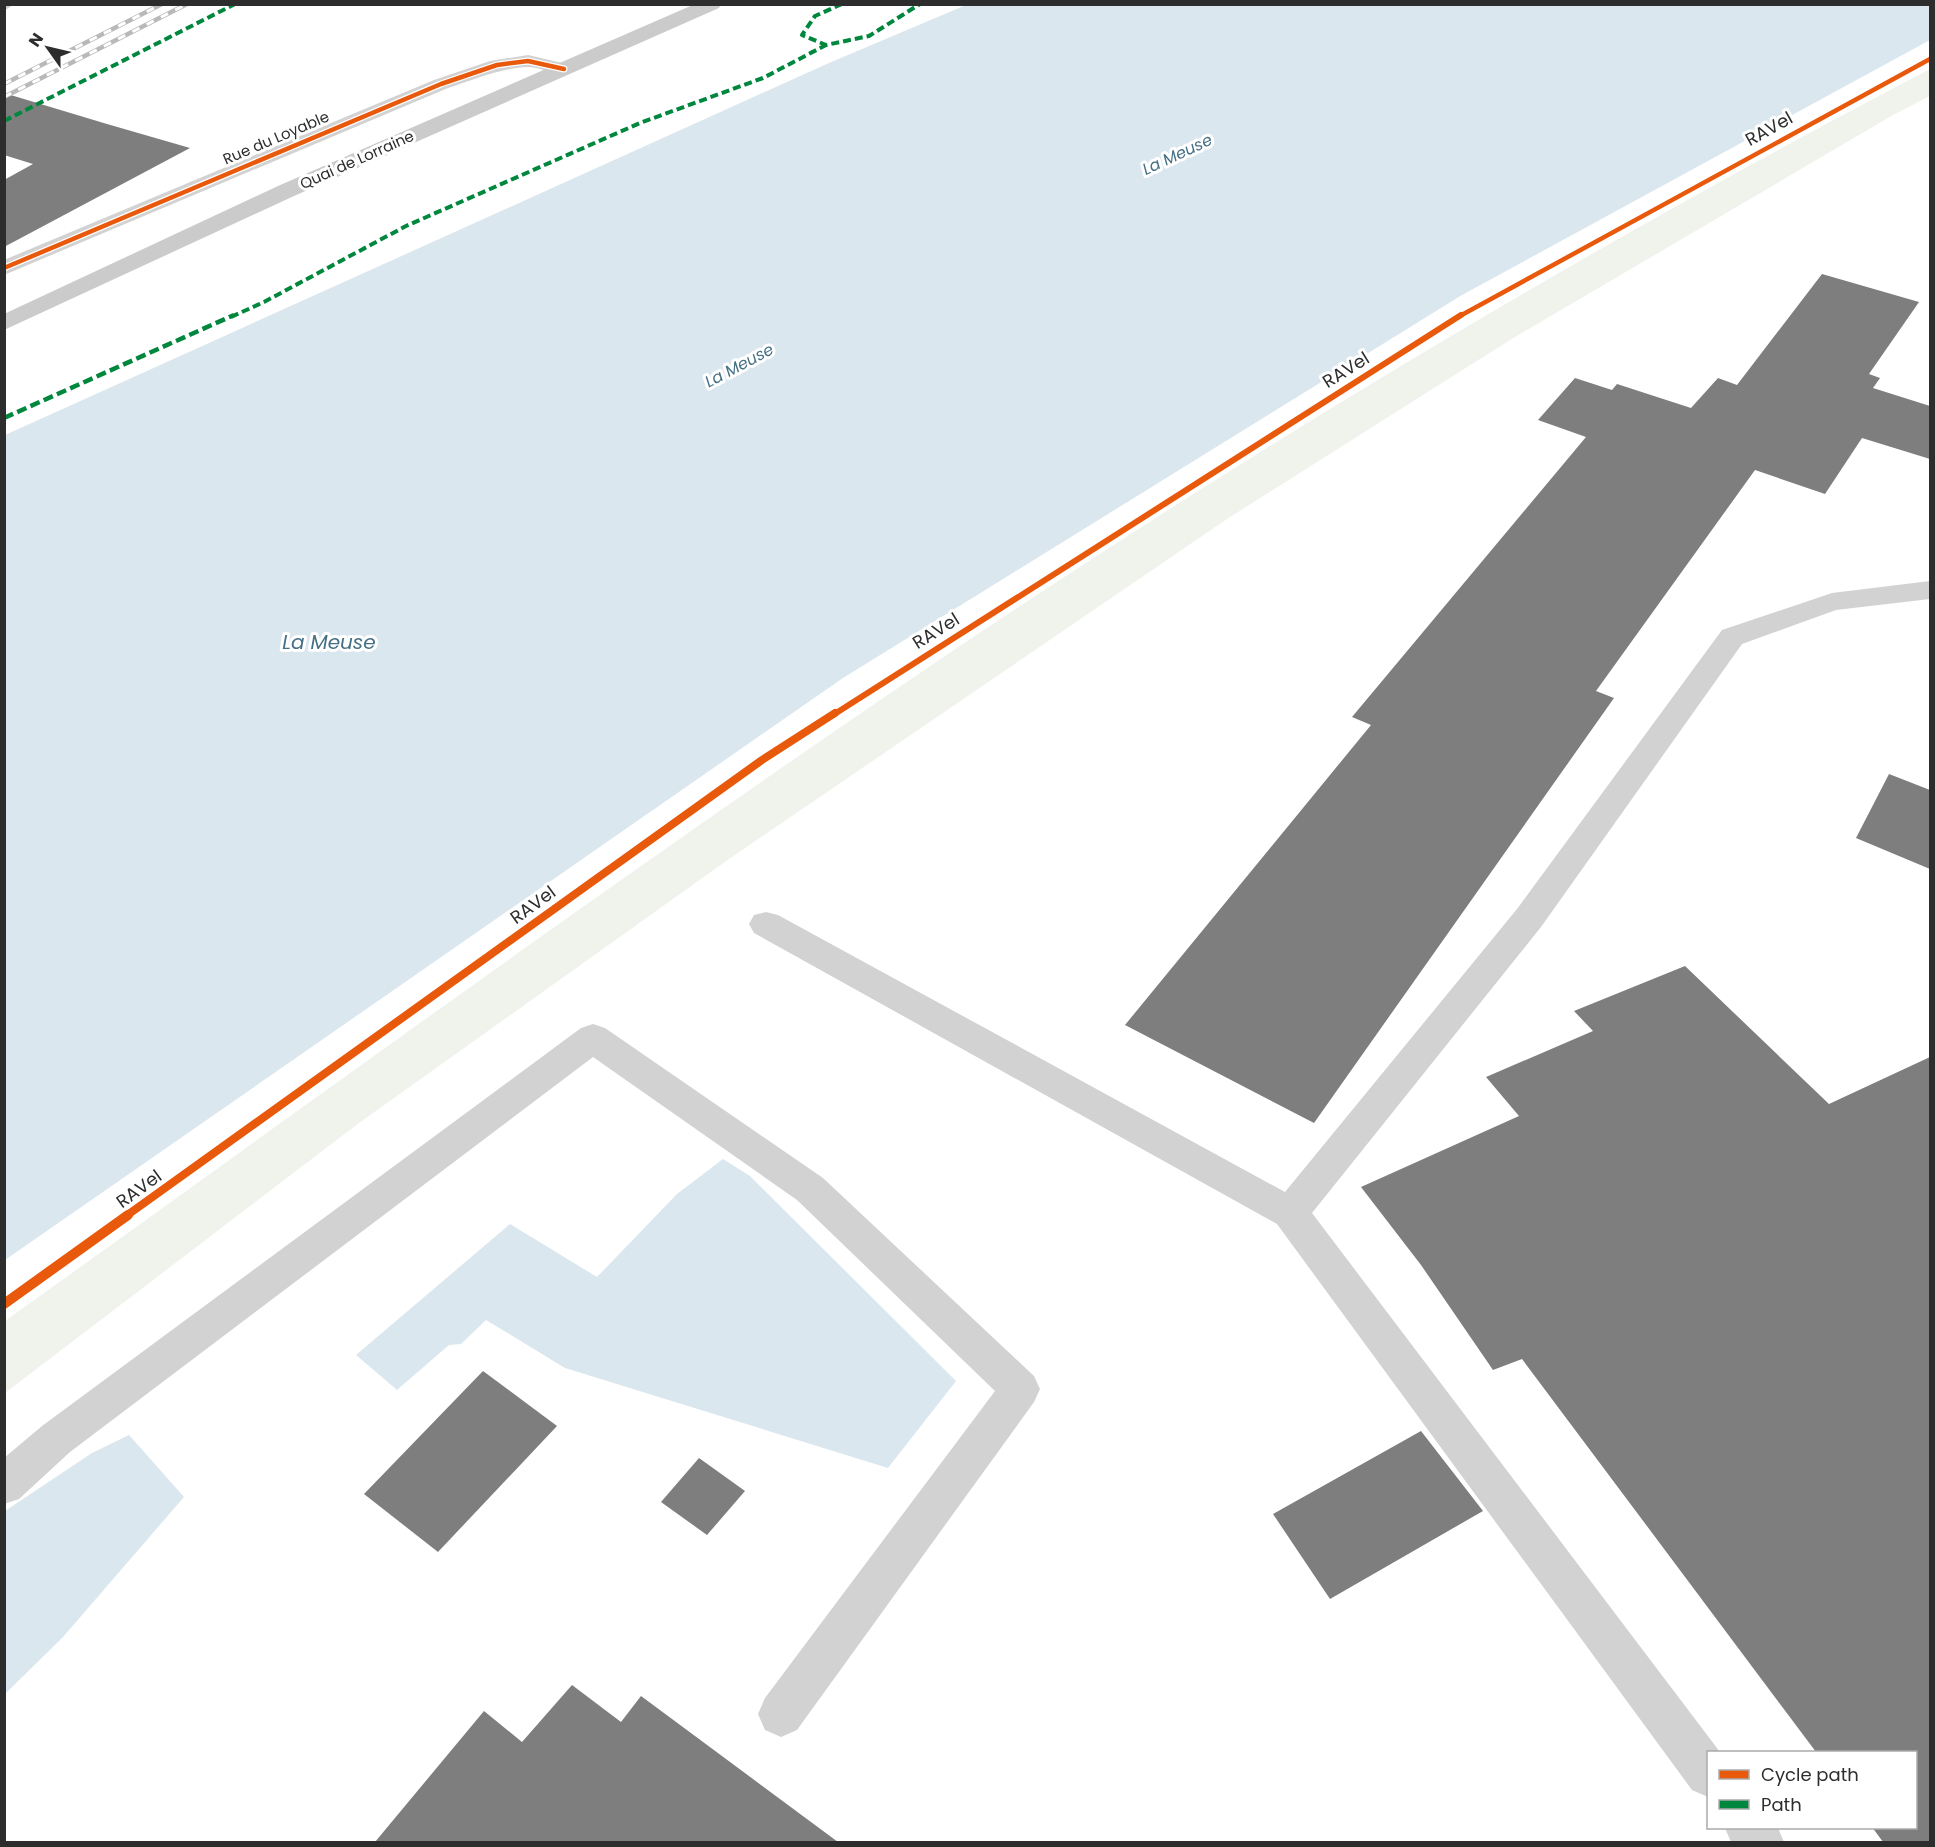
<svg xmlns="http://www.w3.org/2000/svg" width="1935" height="1847" viewBox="0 0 1935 1847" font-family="Poppins,sans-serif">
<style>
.green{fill:#f0f3ec}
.water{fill:#dbe7ee}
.building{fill:#7e7e7e}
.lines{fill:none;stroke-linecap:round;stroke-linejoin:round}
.service{fill:#d2d2d2;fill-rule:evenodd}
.minor{fill:#d2d2d2;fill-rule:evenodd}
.secondary{fill:#cbcbcb;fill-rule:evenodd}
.rail-casing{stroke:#b9b9b9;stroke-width:4.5}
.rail{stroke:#fff;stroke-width:3;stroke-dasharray:8;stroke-linecap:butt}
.quiet-far1{stroke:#00873e;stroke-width:4;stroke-dasharray:8 4;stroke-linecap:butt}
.quiet{stroke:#00873e;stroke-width:4.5;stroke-dasharray:10 4.5;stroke-linecap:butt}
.cycleway-far3-casing{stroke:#fff;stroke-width:7}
.cycleway-far2-casing{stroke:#fff;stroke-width:9}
.cycleway-far1-casing{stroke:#fff;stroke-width:11}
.cycleway-casing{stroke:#fff;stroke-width:14}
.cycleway-far3{stroke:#e8590c;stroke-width:4.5}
.cycleway-far2{stroke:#e8590c;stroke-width:6}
.cycleway-far1{stroke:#e8590c;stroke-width:8}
.cycleway{stroke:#e8590c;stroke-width:10}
.labels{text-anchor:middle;stroke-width:6;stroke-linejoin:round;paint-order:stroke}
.far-street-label{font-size:15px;fill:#2d2d2d;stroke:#fff}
.far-water-label{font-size:16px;font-style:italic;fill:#467085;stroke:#fff}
.street-label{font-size:18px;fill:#2d2d2d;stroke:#fff}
.water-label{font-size:20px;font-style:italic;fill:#467085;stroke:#fff}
</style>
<rect width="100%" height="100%" fill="#fff"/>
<!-- green -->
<path class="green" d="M1930 69V96L1893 115 1510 340 1227 519 729 859 359 1123 5 1393V1321C318 1097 629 869 948 654 1265 441 1593 245 1930 69Z"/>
<!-- water -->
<g class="water">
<path d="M966 5 1930 4V40L1462 295 843 678 5 1260V435L829 63Z"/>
<path d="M723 1159 750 1176 956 1381 888 1468 565 1368 486 1320 461 1344 449 1345 397 1390 356 1355 510 1224 597 1277 677 1194Z"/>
<path d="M129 1435 184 1497 63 1637 5 1694V1511L92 1453Z"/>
</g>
<!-- building -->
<g class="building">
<path d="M4 93 107 124 190 148 4 247V180L33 164 4 155Z"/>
<path d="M1822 274 1919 302 1869 374 1880 378 1873 388 1930 406V459L1862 438 1825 494 1755 470 1596 691 1614 698 1314 1123 1125 1025 1371 725 1352 717 1586 437 1538 420 1575 378 1612 390 1617 384 1691 408 1718 378 1737 385Z"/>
<path d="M1889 774 1930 790V869L1856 838Z"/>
<path d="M1685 966 1829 1104 1930 1057V1842H1883L1872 1827H1916V1752H1816L1522 1359 1493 1370 1421 1265 1361 1187 1519 1116 1486 1077 1593 1031 1574 1011Z"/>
<path d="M483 1371 557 1426 438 1552 364 1494Z"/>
<path d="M1421 1431 1483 1511 1330 1599 1273 1514Z"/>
<path d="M699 1458 745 1491 707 1535 661 1502Z"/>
<path d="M572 1685 621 1722 641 1696 838 1842H375L484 1711 522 1742Z"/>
</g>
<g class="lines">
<!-- service -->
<g class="service">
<path d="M1930 581V599L1836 610 1742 644 1541 927 1312 1213 1720 1752H1708V1797L1692 1790 1277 1224 754 933 749 924 754 915 766 912 778 915 1285 1192 1517 909 1722 630 1832 593Z"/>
<path d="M593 1024 605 1028 823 1178 1034 1376 1040 1389 1034 1402 797 1730 781 1737 765 1730 758 1714 765 1698 995 1391 797 1200 593 1057 70 1452 19 1499 4 1504V1458L42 1426 581 1028Z"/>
<path d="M1725 1828H1778L1784 1842H1731Z"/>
</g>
<!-- minor -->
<path class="minor" d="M528 55 571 65 574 69 571 73C555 77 541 66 525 67 498 69 473 80 448 88L4 275V260L434 80 490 61Z"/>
<!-- secondary -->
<g class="secondary">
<path d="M4 4H14L4 11Z"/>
<path d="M695 4H721L719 8 294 196 4 330V314L278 186Z"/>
</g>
<!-- rail casing -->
<g class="rail-casing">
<g id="rail">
<path d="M4 84 162 4"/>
<path d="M4 97 187 4"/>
</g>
</g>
<!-- rail -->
<use href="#rail" class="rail"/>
<!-- quiet-far1 -->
<g class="quiet-far1">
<path d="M842 4 815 16 802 35 826 45 869 36 920 4"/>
<path d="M4 121 235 4"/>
<path d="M231 317 264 302 406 226 640 123 763 78 826 45"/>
</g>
<!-- quiet -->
<path class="quiet" d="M4 418 234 315"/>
<!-- cycleway-far3 casing -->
<g class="cycleway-far3-casing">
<g id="cycleway-far3">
<path d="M4 268 441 84 497 65 528 61 564 69"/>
<path d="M1458 317 1930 59"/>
</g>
</g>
<!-- cycleway-far2 casing -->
<g class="cycleway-far2-casing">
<path id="cycleway-far2" d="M833 715 1461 315"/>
</g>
<!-- cycleway-far1 casing -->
<g class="cycleway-far1-casing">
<path id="cycleway-far1" d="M126 1216 762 760 835 713"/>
</g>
<!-- cycleway casing -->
<g class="cycleway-casing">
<path id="cycleway" d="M4 1304 128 1215"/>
</g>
<!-- cycleway-far3 -->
<use href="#cycleway-far3" class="cycleway-far3"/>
<!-- cycleway-far2 -->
<use href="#cycleway-far2" class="cycleway-far2"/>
<!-- cycleway-far1 -->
<use href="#cycleway-far1" class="cycleway-far1"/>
<!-- cycleway -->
<use href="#cycleway" class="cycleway"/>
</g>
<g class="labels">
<!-- far-street labels -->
<g class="far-street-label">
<text transform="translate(276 138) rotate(-23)" y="5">Rue du Loyable</text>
<text transform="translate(357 160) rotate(-24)" y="5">Quai de Lorraine</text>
</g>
<!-- far-water labels -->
<g class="far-water-label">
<text transform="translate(1177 154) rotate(-25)" y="6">La Meuse</text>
<text transform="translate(739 365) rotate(-28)" y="6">La Meuse</text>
</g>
<!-- street labels -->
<g class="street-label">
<text transform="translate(1769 129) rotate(-29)" y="6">RAVel</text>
<text transform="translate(1346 370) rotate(-32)" y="6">RAVel</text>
<text transform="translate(936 631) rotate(-32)" y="6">RAVel</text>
<text transform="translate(533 905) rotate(-36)" y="6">RAVel</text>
<text transform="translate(139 1189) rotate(-36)" y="6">RAVel</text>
</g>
<!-- water labels -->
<g class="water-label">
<text x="329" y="649">La Meuse</text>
</g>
</g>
<!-- border -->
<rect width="1935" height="1847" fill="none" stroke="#2d2d2d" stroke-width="12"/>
<!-- legend -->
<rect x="1707" y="1751" width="210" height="78" fill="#ffffff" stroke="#ababab" stroke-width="1.5"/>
<rect x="1719" y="1770" width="30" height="9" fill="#e8590c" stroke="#ababab" stroke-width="1.5"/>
<text x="1761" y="1781" font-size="18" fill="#2d2d2d">Cycle path</text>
<rect x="1719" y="1800" width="30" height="9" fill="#00873e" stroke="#ababab" stroke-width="1.5"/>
<text x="1761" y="1811" font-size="18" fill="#2d2d2d">Path</text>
<!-- north arrow -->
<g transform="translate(48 48) rotate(304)" stroke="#ffffff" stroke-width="4.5" paint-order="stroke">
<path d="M0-4.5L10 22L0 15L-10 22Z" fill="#2d2d2d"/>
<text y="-9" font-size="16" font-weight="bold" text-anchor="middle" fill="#2d2d2d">N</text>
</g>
</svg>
